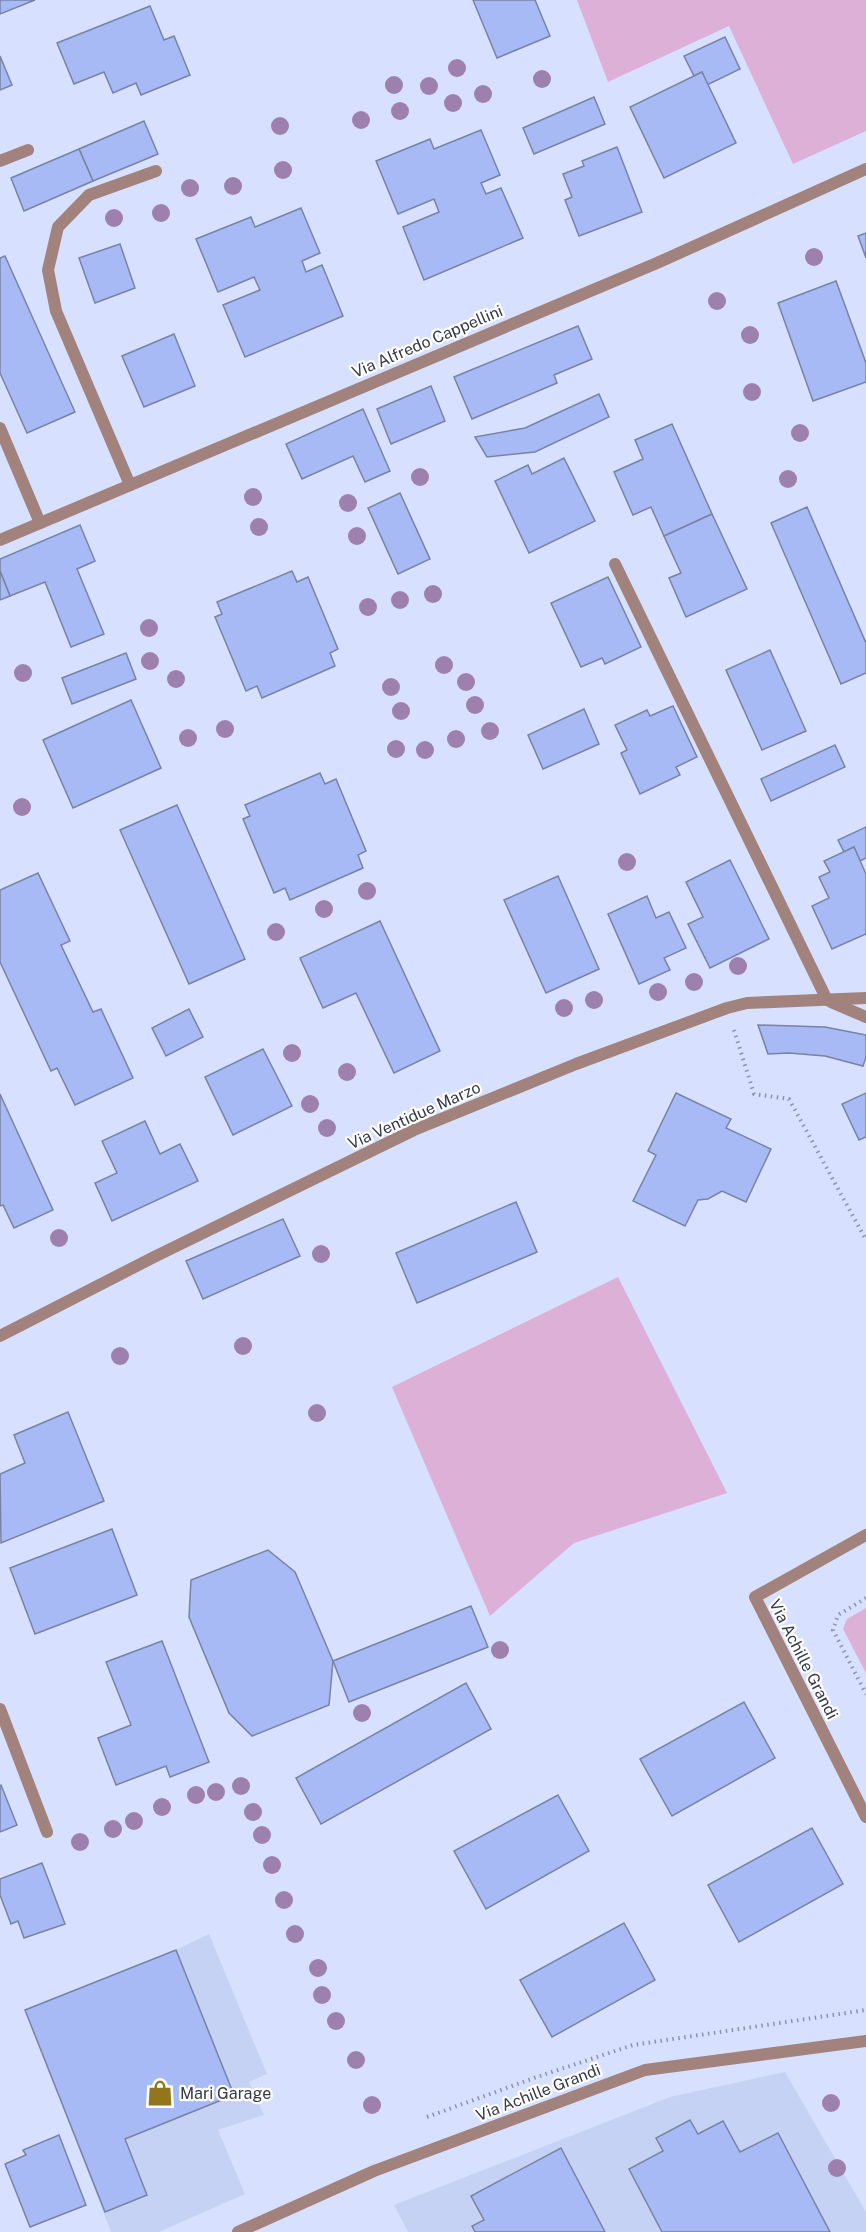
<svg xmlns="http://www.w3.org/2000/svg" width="866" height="2232" viewBox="0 0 866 2232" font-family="'Public Sans',sans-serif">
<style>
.built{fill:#c6d2f4}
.green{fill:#ddb0d7}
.building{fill:#a7baf6;stroke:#7883a4;stroke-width:1.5}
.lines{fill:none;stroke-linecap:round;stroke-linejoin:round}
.path{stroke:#8b93a9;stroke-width:4;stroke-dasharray:1.5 4.5;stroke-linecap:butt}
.service{stroke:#a1827c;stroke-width:12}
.minor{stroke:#a1827c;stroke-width:12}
.tree{fill:#9e80ae}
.labels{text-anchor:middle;stroke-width:4.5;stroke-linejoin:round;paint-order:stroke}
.street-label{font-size:16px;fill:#343947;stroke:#fff}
.poi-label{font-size:16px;fill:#343947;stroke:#fff;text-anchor:start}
</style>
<rect width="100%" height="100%" fill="#d7e1ff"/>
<!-- built -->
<g class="built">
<path d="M209 1934 267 2074 249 2082 264 2115 218 2130 245 2194 159 2232H111L25 2010 176 1950Z"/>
<path d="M785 2072 866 2212V2232H408L394 2205 670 2097Z"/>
</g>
<!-- green -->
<g class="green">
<path d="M577 0H866V131L793 164 729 26 608 82Z"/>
<path d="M618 1277 727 1493 574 1543 490 1616 392 1387Z"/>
<path d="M866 1608V1673L843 1629 847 1619Z"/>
</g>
<!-- building -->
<g class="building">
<path d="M0 0H35L0 14Z"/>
<path d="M473 0H535L550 36 497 58Z"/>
<path d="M150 6 164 40 174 36 190 75 141 95 136 83 113 93 104 72 74 84 57 43Z"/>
<path d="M725 37 740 69 707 85 702 72 694 76 684 56Z"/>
<path d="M0 56 12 85 0 90Z"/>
<path d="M702 72 736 143 664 178 630 107Z"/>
<path d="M594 97 605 124 534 154 523 128Z"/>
<path d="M144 121 158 154 93 181 79 149Z"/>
<path d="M481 130 500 175 481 183 486 194 501 188 523 238 424 280 403 227 439 212 434 199 398 214 376 161 430 139 434 149Z"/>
<path d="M617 147 642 212 579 236 565 200 572 197 563 174 584 166 582 161Z"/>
<path d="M79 149 93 181 24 211 11 178Z"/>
<path d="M301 208 320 253 302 261 306 272 322 265 343 316 245 357 223 305 260 290 254 277 218 292 196 239 251 217 255 227Z"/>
<path d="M866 233V258L858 236Z"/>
<path d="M120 244 135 288 95 303 79 258Z"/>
<path d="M5 256 75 412 27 433 0 373V258Z"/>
<path d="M836 281 866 363V382L813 401 778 303Z"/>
<path d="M578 326 592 359 554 375 557 383 472 419 454 377Z"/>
<path d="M174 334 195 386 144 407 122 356Z"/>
<path d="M431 386 445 421 391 444 377 409Z"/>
<path d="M599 394 609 417 535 452 487 457 475 437 525 428Z"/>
<path d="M363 409 390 471 365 482 353 456 302 479 286 444Z"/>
<path d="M672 424 712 514 664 536 651 507 633 515 614 472 643 459 635 440Z"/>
<path d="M564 458 595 521 529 553 495 481 528 465 532 474Z"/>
<path d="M400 493 430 559 398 574 368 508Z"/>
<path d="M807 507 866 643V673L841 684 771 523Z"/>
<path d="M712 514 747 589 686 617 669 578 681 573 664 536Z"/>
<path d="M80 525 95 561 77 569 104 634 71 647 45 582 10 596 0 571V559Z"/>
<path d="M0 571 10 596 0 600Z"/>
<path d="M292 571 297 582 308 577 338 649 330 653 335 666 262 698 257 686 246 691 215 617 222 614 217 602Z"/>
<path d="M608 577 641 647 605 664 602 658 581 667 551 603Z"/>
<path d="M770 650 806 731 762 750 726 670Z"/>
<path d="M126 653 136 679 72 704 62 678Z"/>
<path d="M131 700 161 768 73 808 43 740Z"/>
<path d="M673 706 697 757 676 767 680 775 640 794 621 753 627 750 615 725 647 710 650 716Z"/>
<path d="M584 709 599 744 543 769 528 735Z"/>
<path d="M835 745 845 767 771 801 761 779Z"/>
<path d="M320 773 325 784 336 779 366 851 358 855 363 868 290 900 285 888 274 893 243 819 250 816 245 805Z"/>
<path d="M177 805 245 959 189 984 120 830Z"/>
<path d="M866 827V858L860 861 854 847 844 852 838 840Z"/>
<path d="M854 847 866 874V934L832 949 812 906 829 898 819 877 830 872 824 861Z"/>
<path d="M730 860 769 939 710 968 688 924 703 917 686 882Z"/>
<path d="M38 873 70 941 61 945 93 1012 101 1009 133 1078 75 1105 57 1068 51 1071 0 962V890Z"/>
<path d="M558 876 599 969 546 993 504 900Z"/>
<path d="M647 896 656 918 669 912 686 948 664 958 670 970 639 984 608 914Z"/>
<path d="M380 921 440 1051 394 1073 356 993 323 1008 300 958Z"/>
<path d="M189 1009 203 1037 166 1056 152 1028Z"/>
<path d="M758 1025 825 1027 866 1035V1057L863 1066 825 1056 789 1053 768 1054Z"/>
<path d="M263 1049 292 1106 233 1135 205 1077Z"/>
<path d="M676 1093 731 1119 726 1128 771 1149 746 1202 722 1191 708 1199 698 1200 685 1226 633 1201 656 1155 648 1151Z"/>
<path d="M866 1093V1137L859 1140 842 1104Z"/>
<path d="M0 1094 53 1210 14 1228 3 1205 0 1206Z"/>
<path d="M145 1121 160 1154 180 1144 198 1181 112 1221 95 1183 117 1173 102 1141Z"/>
<path d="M516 1202 537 1252 417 1303 396 1253Z"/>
<path d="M283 1219 300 1256 203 1299 186 1261Z"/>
<path d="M68 1412 104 1501 1 1543 0 1474 25 1463 14 1435Z"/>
<path d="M112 1529 137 1595 35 1634 10 1568Z"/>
<path d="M268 1550 295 1572 333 1661 329 1705 252 1736 229 1713 189 1617 191 1580Z"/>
<path d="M471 1606 488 1647 349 1702 333 1661Z"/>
<path d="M162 1641 209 1762 170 1777 166 1766 116 1785 98 1738 131 1725 106 1662Z"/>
<path d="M466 1683 491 1729 321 1824 296 1778Z"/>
<path d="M744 1702 775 1758 672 1816 640 1759Z"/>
<path d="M1 1785 17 1825 0 1832V1786Z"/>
<path d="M558 1795 589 1851 486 1909 454 1851Z"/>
<path d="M812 1828 843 1884 739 1942 708 1885Z"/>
<path d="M42 1863 65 1924 24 1938 18 1921 11 1924 0 1895V1879Z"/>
<path d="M624 1923 655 1980 552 2037 520 1980Z"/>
<path d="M176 1950 234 2095 125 2139 147 2195 105 2212 25 2010Z"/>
<path d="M690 2120 698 2134 723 2121 740 2152 778 2133 830 2232H662L629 2169 663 2151 656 2138Z"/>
<path d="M59 2135 86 2205 30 2227 5 2164 26 2155 23 2150Z"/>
<path d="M561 2148 605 2232H475L472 2226 484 2220 471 2196Z"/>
</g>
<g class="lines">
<!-- path -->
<g class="path">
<path d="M734 1030 754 1094 789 1099 866 1240"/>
<path d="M866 1598 838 1615 833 1630 866 1694"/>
<path d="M427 2117 534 2078 633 2045 866 2010"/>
</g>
<!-- service -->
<g class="service">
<path d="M0 428 40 523"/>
<path d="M130 485 56 311 48 270 58 227 89 195 156 171"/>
<path d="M615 564 827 1000"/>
</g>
<!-- minor -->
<g class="minor">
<path d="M0 161 28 150"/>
<path d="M0 540 657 263 866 169"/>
<path d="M831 1002 866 1017"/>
<path d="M0 1336 154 1257 414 1130 576 1064 727 1008 747 1003 866 998"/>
<path d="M866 1535 755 1597 866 1817"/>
<path d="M0 1709 47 1832"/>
<path d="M238 2232 374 2171 645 2070 866 2041"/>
</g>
</g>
<!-- trees -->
<g class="tree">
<circle cx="457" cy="68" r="9"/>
<circle cx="542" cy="79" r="9"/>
<circle cx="394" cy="85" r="9"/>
<circle cx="429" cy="86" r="9"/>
<circle cx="483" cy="94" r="9"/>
<circle cx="453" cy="103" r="9"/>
<circle cx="400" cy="111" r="9"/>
<circle cx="361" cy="120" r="9"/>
<circle cx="280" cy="126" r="9"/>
<circle cx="283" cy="170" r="9"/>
<circle cx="233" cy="186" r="9"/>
<circle cx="190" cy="188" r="9"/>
<circle cx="161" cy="213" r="9"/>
<circle cx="114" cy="218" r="9"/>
<circle cx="814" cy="257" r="9"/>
<circle cx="717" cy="301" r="9"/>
<circle cx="750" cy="335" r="9"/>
<circle cx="752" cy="392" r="9"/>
<circle cx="800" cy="433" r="9"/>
<circle cx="420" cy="477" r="9"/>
<circle cx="788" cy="479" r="9"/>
<circle cx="253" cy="497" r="9"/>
<circle cx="348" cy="503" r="9"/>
<circle cx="259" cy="527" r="9"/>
<circle cx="357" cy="536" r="9"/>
<circle cx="433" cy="594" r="9"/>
<circle cx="400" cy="600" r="9"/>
<circle cx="368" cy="607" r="9"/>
<circle cx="149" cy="628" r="9"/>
<circle cx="150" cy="661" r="9"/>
<circle cx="444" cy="665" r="9"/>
<circle cx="23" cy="673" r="9"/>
<circle cx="176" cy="679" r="9"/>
<circle cx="466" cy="682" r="9"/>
<circle cx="391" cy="687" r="9"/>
<circle cx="475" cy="705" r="9"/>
<circle cx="401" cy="711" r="9"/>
<circle cx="225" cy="729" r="9"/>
<circle cx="490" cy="731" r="9"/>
<circle cx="188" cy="738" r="9"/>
<circle cx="456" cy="739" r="9"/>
<circle cx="396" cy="749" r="9"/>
<circle cx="425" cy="750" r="9"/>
<circle cx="22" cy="807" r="9"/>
<circle cx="627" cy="862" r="9"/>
<circle cx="367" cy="891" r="9"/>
<circle cx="324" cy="909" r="9"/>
<circle cx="276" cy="932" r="9"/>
<circle cx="738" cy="966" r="9"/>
<circle cx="694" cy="982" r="9"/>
<circle cx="658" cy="992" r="9"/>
<circle cx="594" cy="1000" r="9"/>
<circle cx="564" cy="1008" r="9"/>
<circle cx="292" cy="1053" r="9"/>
<circle cx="347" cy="1072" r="9"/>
<circle cx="310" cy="1104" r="9"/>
<circle cx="327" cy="1128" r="9"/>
<circle cx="59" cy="1238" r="9"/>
<circle cx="321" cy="1254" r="9"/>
<circle cx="243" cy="1346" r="9"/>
<circle cx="120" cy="1356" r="9"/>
<circle cx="317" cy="1413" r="9"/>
<circle cx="500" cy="1650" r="9"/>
<circle cx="362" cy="1713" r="9"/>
<circle cx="241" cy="1786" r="9"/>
<circle cx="216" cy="1792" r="9"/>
<circle cx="196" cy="1795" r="9"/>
<circle cx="162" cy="1807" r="9"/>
<circle cx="253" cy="1812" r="9"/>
<circle cx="134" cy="1821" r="9"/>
<circle cx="113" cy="1829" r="9"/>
<circle cx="262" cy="1835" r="9"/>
<circle cx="80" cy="1842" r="9"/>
<circle cx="272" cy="1865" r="9"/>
<circle cx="284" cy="1900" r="9"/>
<circle cx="295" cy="1934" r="9"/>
<circle cx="318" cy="1968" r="9"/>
<circle cx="322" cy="1995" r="9"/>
<circle cx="336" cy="2021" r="9"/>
<circle cx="356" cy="2060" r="9"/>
<circle cx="831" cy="2103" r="9"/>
<circle cx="372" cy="2105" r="9"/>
<circle cx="837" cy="2168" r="9"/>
</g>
<!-- icons -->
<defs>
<g id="shop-bare" transform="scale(2.07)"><path d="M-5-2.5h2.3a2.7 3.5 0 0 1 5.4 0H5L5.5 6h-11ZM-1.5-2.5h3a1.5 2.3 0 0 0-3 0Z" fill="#92761c" stroke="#fff" stroke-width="2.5" paint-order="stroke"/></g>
</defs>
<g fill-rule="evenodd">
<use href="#shop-bare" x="160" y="2093"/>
</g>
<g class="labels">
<!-- street labels -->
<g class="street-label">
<text transform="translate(427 341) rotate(-23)" y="6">Via Alfredo Cappellini</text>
<text transform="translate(414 1115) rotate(-24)" y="6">Via Ventidue Marzo</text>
<text transform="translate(804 1659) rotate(63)" y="6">Via Achille Grandi</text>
<text transform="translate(538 2092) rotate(-21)" y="6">Via Achille Grandi</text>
</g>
<!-- poi labels -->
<g class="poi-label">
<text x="180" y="2099">Mari Garage</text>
</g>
</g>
</svg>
